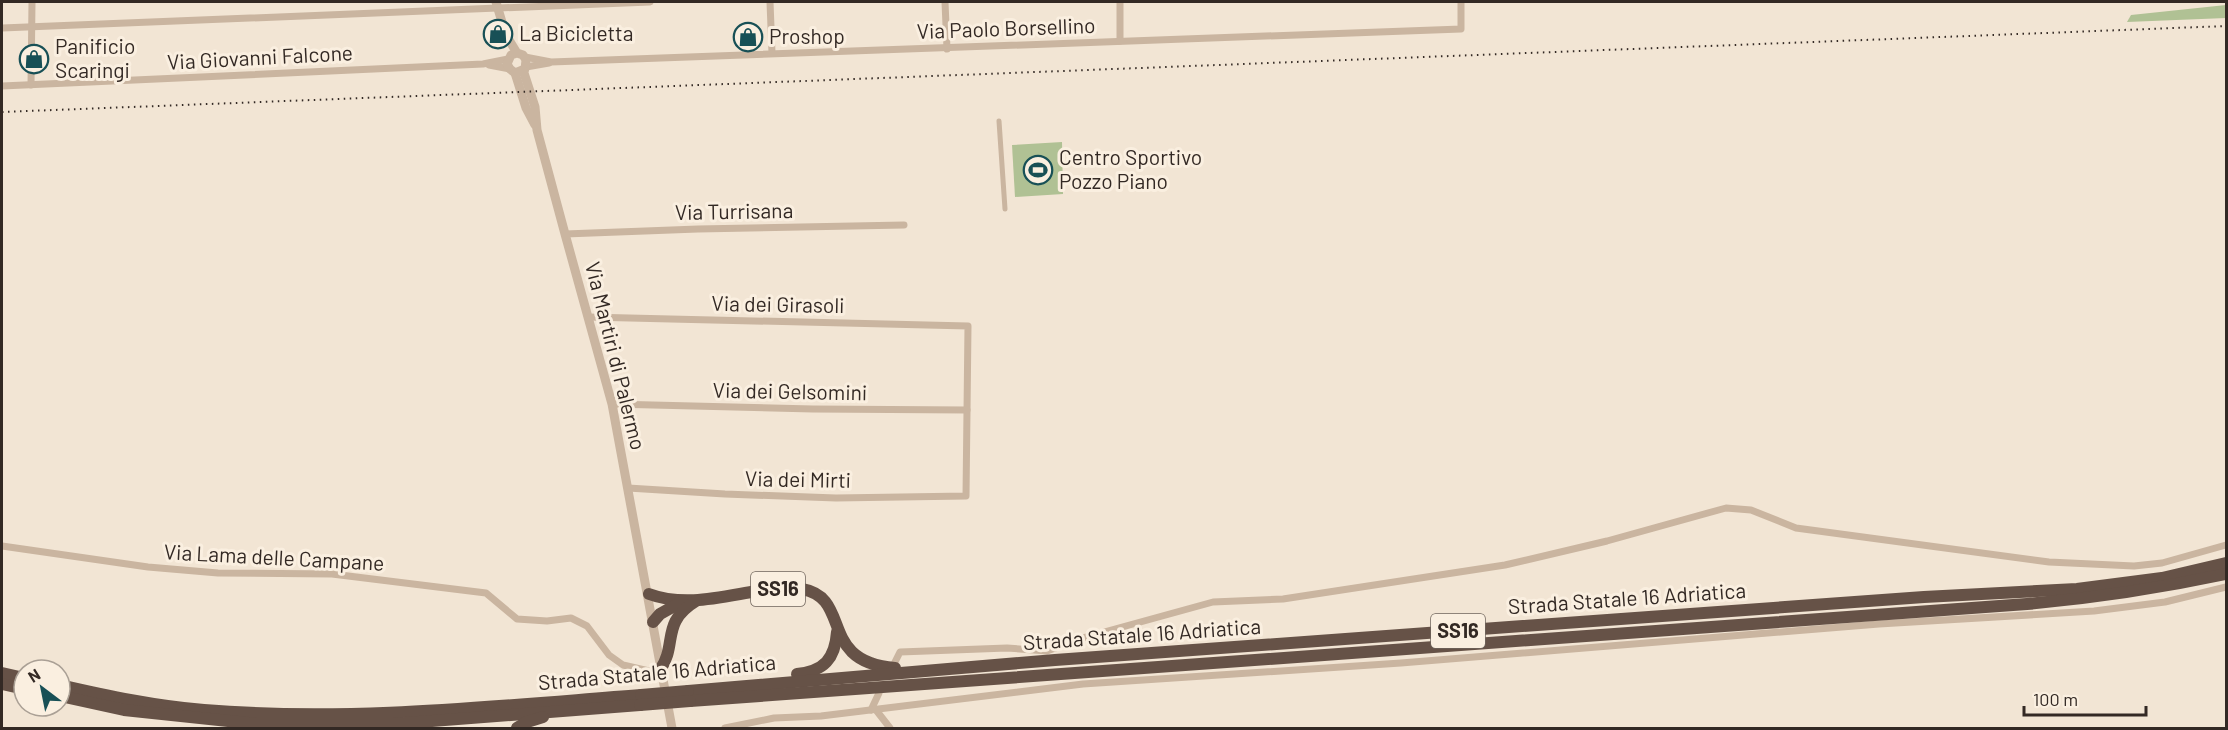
<svg xmlns="http://www.w3.org/2000/svg" width="2228" height="730" viewBox="0 0 2228 730" font-family="Barlow,sans-serif">
<style>
.green{fill:#b0c194}
.lines{fill:none;stroke-linecap:round;stroke-linejoin:round}
.pedestrian{stroke:#cab5a0;stroke-width:5}
.minor{stroke:#cab5a0;stroke-width:7}
.tertiary{stroke:#cab5a0;stroke-width:9}
.trunk{stroke:#665247;stroke-width:12}
.rail{stroke:#332924;stroke-width:2;stroke-dasharray:1.5 4.5;stroke-linecap:butt}
.trunk-bridge{stroke:#665247;stroke-width:12}
.labels{text-anchor:middle;stroke-width:6;stroke-linejoin:round;paint-order:stroke}
.shield{fill:#faefe0;stroke:#6f645c;stroke-width:1.5}
.shield-label{font-size:20px;font-weight:bold;fill:#332924}
.street-label{font-size:21px;fill:#332924;stroke:#faefe0}
.poi-label{font-size:21px;fill:#332924;stroke:#faefe0;text-anchor:start}
</style>
<rect width="100%" height="100%" fill="#f2e5d4"/>
<!-- green -->
<g class="green">
<path d="M2226 5V18L2127 22 2131 15Z"/>
<path d="M1062 142 1063 194 1015 197 1012 145Z"/>
</g>
<g class="lines">
<!-- pedestrian -->
<path class="pedestrian" d="M999 121 1005 209"/>
<!-- minor -->
<g class="minor">
<path d="M770 2 772 53"/>
<path d="M945 2 947 49"/>
<path d="M1120 2V41"/>
<path d="M2 28 650 2"/>
<path d="M525 57 551 62 1461 29V2"/>
<path d="M489 65 510 69"/>
<path d="M526 67 549 63"/>
<path d="M31 85 32 2"/>
<path d="M2 86 483 64 508 59"/>
<path d="M565 234 698 229 904 225"/>
<path d="M588 317 968 326 966 496 836 498 725 494 628 488"/>
<path d="M612 404 813 409 967 410"/>
<path d="M2 546 148 567 218 573 332 574 486 593 517 619 547 621 571 618 587 626 609 655 623 665 649 671 660 670"/>
<path d="M894 664 900 652 1007 648 1047 651 1086 637 1213 602 1283 599 1505 565 1607 541 1726 508 1751 510 1796 528 2049 562 2134 566 2162 563 2226 545"/>
<path d="M871 710 879 693"/>
<path d="M876 710 890 728"/>
<path d="M725 728 774 718 821 716 1083 684 1401 663 1879 624 2094 611 2165 602 2226 587"/>
</g>
<!-- tertiary -->
<g class="tertiary">
<path d="M496 2 507 39"/>
<path d="M506 35 517 53 523 55 526 60 525 69 515 73 510 69 507 64 511 55 517 53"/>
<path d="M523 70 535 107 537 130 565 234 612 404 672 728"/>
<path d="M515 73 526 108 535 125"/>
</g>
<!-- trunk -->
<g class="trunk">
<path d="M649 594C684 607 720 597 757 591 771 589 787 586 802 589 853 598 817 662 895 668"/>
<path d="M653 622 660 614 683 601"/>
<path d="M660 670C678 644 660 623 696 601"/>
<path d="M2 673 24 678"/>
<path d="M797 674C824 671 835 659 837 632"/>
<path d="M2 684 24 689"/>
<path d="M60 685C108 696 155 706 204 710 349 722 496 706 641 695"/>
<path d="M688 691 1055 660 1924 597 2077 589 2162 578 2226 563"/>
<path d="M60 696 124 710 257 724H393L640 705"/>
<path d="M690 701 2027 604C2095 598 2160 588 2226 574"/>
<path d="M517 728 527 722 543 717"/>
</g>
<!-- rail -->
<path class="rail" d="M2 112 2226 26"/>
<!-- trunk-bridge -->
<g class="trunk-bridge">
<path d="M641 695 688 691"/>
<path d="M640 705 690 701"/>
</g>
</g>
<!-- icons -->
<defs>
<g id="shop-ring" transform="scale(1.5)"><circle r="9.5" fill="#faefe0" stroke="#185056" stroke-width="1.5"/><path d="M-5-2.5h2.3a2.7 3.5 0 0 1 5.4 0H5L5.5 6h-11ZM-1.5-2.5h3a1.5 2.3 0 0 0-3 0Z" fill="#185056"/></g>
<g id="stadium-ring" transform="scale(1.5)"><circle r="9.5" fill="#faefe0" stroke="#185056" stroke-width="1.5"/><path d="M0-5a6.5 5 0 1 0 0 10a6.5 5 0 1 0 0-10ZM-3.5-1.8h7v3.6h-7Z" fill="#185056"/></g>
</defs>
<g fill-rule="evenodd">
<use href="#shop-ring" x="498" y="34"/>
<use href="#shop-ring" x="748" y="37"/>
<use href="#shop-ring" x="34" y="59"/>
<use href="#stadium-ring" x="1038" y="170"/>
</g>
<g class="labels">
<!-- shield labels -->
<g class="shield">
<rect x="751" y="572" width="54" height="34" rx="4.5"/>
<rect x="1431" y="614" width="54" height="34" rx="4.5"/>
</g>
<g class="shield-label">
<text x="778" y="596">SS16</text>
<text x="1458" y="638">SS16</text>
</g>
<!-- street labels -->
<g class="street-label">
<text transform="translate(1006 29) rotate(-2)" y="7">Via Paolo Borsellino</text>
<text transform="translate(260 58) rotate(-3)" y="7">Via Giovanni Falcone</text>
<text transform="translate(734 212) rotate(-1)" y="7">Via Turrisana</text>
<text transform="translate(778 305) rotate(1)" y="7">Via dei Girasoli</text>
<text transform="translate(615 356) rotate(76)" y="7">Via Martiri di Palermo</text>
<text transform="translate(790 392) rotate(1)" y="7">Via dei Gelsomini</text>
<text transform="translate(798 480) rotate(1)" y="7">Via dei Mirti</text>
<text transform="translate(274 558) rotate(3)" y="7">Via Lama delle Campane</text>
<text transform="translate(1627 599) rotate(-4)" y="7">Strada Statale 16 Adriatica</text>
<text transform="translate(1142 635) rotate(-4)" y="7">Strada Statale 16 Adriatica</text>
<text transform="translate(657 673) rotate(-5)" y="7">Strada Statale 16 Adriatica</text>
</g>
<!-- poi labels -->
<g class="poi-label">
<text x="519" y="41">La Bicicletta</text>
<text x="769" y="44">Proshop</text>
<text x="55" y="54">Panificio<tspan x="55" dy="24">Scaringi</tspan></text>
<text x="1059" y="165">Centro Sportivo<tspan x="1059" dy="24">Pozzo Piano</tspan></text>
</g>
</g>
<!-- border -->
<rect width="2228" height="730" fill="none" stroke="#332924" stroke-width="6"/>
<!-- north arrow -->
<g transform="translate(42 688) rotate(328)"><circle r="28" fill="#faefe0" stroke="#aaa095" stroke-width="1.5"/>
<path d="M0-4.5L10 22L0 15L-10 22Z" fill="#185056"/>
<text y="-9" font-size="16" font-weight="bold" text-anchor="middle" fill="#332924">N</text>
</g>
<!-- scale -->
<path d="M2024 706v9h122v-9" fill="none" stroke="#332924" stroke-width="3"/>
<text x="2033" y="706" font-size="18" fill="#332924" stroke="#faefe0" stroke-width="4.5" paint-order="stroke">100 m</text>
</svg>
